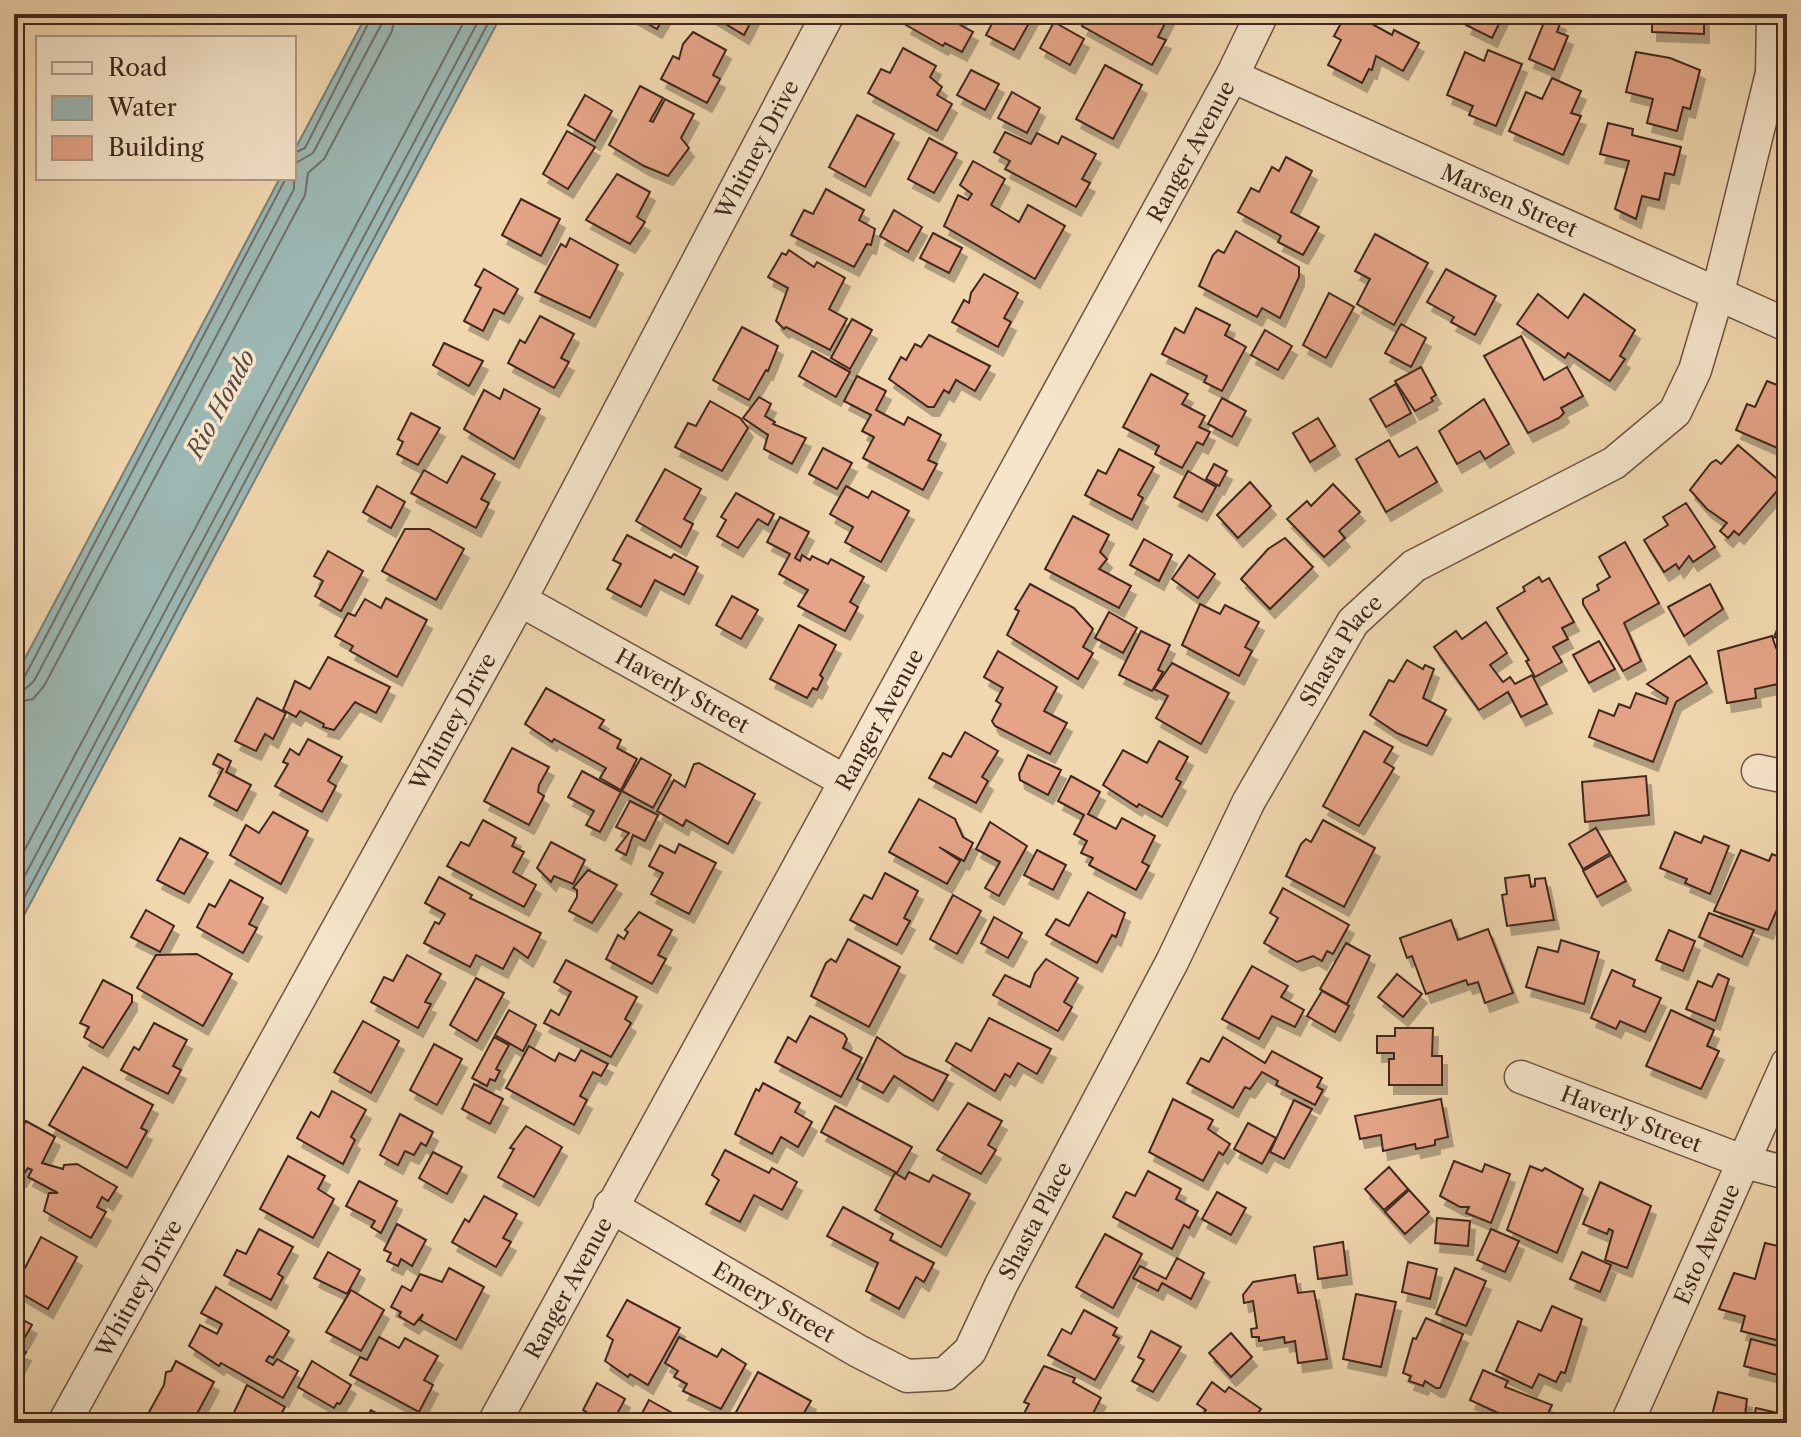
<svg xmlns="http://www.w3.org/2000/svg" width="1801" height="1437" viewBox="0 0 1801 1437" font-family="'Libre Caslon Text',serif">
<style>
.water{fill:#9db8b4;stroke:#797e78;stroke-width:2}
.lines{fill:none;stroke-linecap:round;stroke-linejoin:round}
.shore{stroke:#707069;stroke-width:2}
.building{fill:#e5a488;stroke:#42281e;stroke-width:2;filter:url(#shadow)}
.minor-casing{stroke:#6e5442;stroke-width:35}
.minor{stroke:#f6e5cb;stroke-width:32}
.labels{text-anchor:middle;stroke-width:7;stroke-linejoin:round;paint-order:stroke}
.street-label{font-size:22px;fill:#42281e;stroke:#f6e5cb}
.water-label{font-size:24px;font-style:italic;fill:#594c44;stroke:#f6e5cb}
</style>
<defs>
<filter id="shadow"><feDropShadow dx="5" dy="9" stdDeviation="0" flood-color="#0004"/></filter>
</defs>
<rect width="100%" height="100%" fill="#f1d7af"/>
<filter id="stains"><feTurbulence type="fractalNoise" baseFrequency=".0025" numOctaves="4"/><feColorMatrix values="0 0 0 0 .2 0 0 0 0 .09 0 0 0 0 .02 0 0 0 .5 -.17"/></filter>
<radialGradient id="worn" r=".72"><stop offset=".6" stop-color="#630" stop-opacity="0"/><stop offset="1" stop-color="#630" stop-opacity=".3"/></radialGradient>
<!-- water -->
<path class="water" d="M367 14H502L14 934V679L280 178H294V151Z"/>
<g class="lines">
<!-- shore -->
<g class="shore">
<path d="M294 153 305 148 373 14"/>
<path d="M294 164 313 153 381 25 383 14"/>
<path d="M14 681 25 676 286 178"/>
<path d="M14 691 25 689 34 681 294 189V171"/>
<path d="M14 703 33 699 44 686 305 195 308 173 324 159 392 31 395 14"/>
<path d="M14 870 468 14"/>
<path d="M14 896 482 14"/>
<path d="M14 917 493 14"/>
</g>
</g>
<!-- building -->
<g class="building">
<path d="M630 14H666L657 29Z"/>
<path d="M709 14H755L744 35Z"/>
<path d="M913 14H964L955 22 973 32 962 52 945 43 943 46 906 25Z"/>
<path d="M997 14H1034L1014 50 986 35Z"/>
<path d="M1089 14H1170L1158 37 1166 40 1152 65 1082 26Z"/>
<path d="M1346 14H1354L1392 35 1394 30 1419 43 1403 71 1376 56 1372 70 1369 69 1362 83 1328 65 1341 40 1334 36Z"/>
<path d="M1472 14H1504L1492 38 1466 25Z"/>
<path d="M1652 14H1704V34L1652 32Z"/>
<path d="M1547 15 1561 21 1557 32 1568 36 1554 70 1529 59Z"/>
<path d="M1054 22 1084 39 1070 65 1040 48Z"/>
<path d="M693 32 726 50 713 75 720 79 707 103 661 79 673 56 679 59 683 44Z"/>
<path d="M903 48 936 66 930 77 942 87 937 95 952 104 937 131 868 93 881 69 890 73Z"/>
<path d="M1488 50 1522 64 1496 126 1469 115 1473 106 1447 95 1465 52 1484 61Z"/>
<path d="M1636 52 1670 58 1700 70 1690 109 1683 107 1677 131 1647 123 1653 99 1626 92Z"/>
<path d="M1105 65 1142 85 1113 139 1076 119Z"/>
<path d="M971 70 999 84 985 110 957 95Z"/>
<path d="M1552 78 1581 91 1571 113 1581 116 1563 155 1509 131 1526 92 1542 99Z"/>
<path d="M640 86 663 98 650 121 653 122 665 99 694 114 681 138 689 148 668 176 644 166 609 145Z"/>
<path d="M1012 92 1040 108 1027 133 998 118Z"/>
<path d="M585 95 612 111 595 141 568 125Z"/>
<path d="M857 115 894 134 865 187 829 167Z"/>
<path d="M1608 123 1633 129 1632 135 1681 147 1674 175 1665 173 1659 200 1642 196 1636 219 1615 209 1629 161 1600 154Z"/>
<path d="M567 131 595 147 568 189 543 174Z"/>
<path d="M1005 132 1031 144 1037 133 1058 144 1062 136 1096 154 1082 179 1090 183 1076 207 1005 169 1010 161 994 152Z"/>
<path d="M929 138 957 153 934 193 908 179Z"/>
<path d="M1286 157 1312 171 1291 212 1319 227 1303 255 1278 242 1281 236 1238 212 1251 188 1259 192 1272 167 1279 171Z"/>
<path d="M973 161 1005 179 991 205 1019 222 1028 205 1065 226 1035 279 944 226 958 195 968 200 972 194 960 185Z"/>
<path d="M617 174 650 192 637 217 645 222 630 244 586 220Z"/>
<path d="M826 189 864 210 859 220 875 229 871 245 867 244 854 267 791 235 804 210 813 214Z"/>
<path d="M521 199 560 219 541 256 502 235Z"/>
<path d="M894 210 922 227 908 252 880 236Z"/>
<path d="M1236 231 1299 267V277L1280 318 1262 308 1257 317 1199 286 1213 255 1218 250 1224 253Z"/>
<path d="M933 233 962 248 949 273 920 258Z"/>
<path d="M1375 234 1428 263 1394 325 1357 304 1370 279 1355 271Z"/>
<path d="M570 238 618 265 590 318 535 292 561 244 566 247Z"/>
<path d="M789 250 814 267 817 262 845 278 829 309 847 319 830 350 786 327 784 329 776 321 788 288 768 277 782 253 786 255Z"/>
<path d="M484 269 518 289 504 314 494 309 483 331 464 321 481 288 475 285Z"/>
<path d="M1446 269 1496 296 1475 335 1451 322 1454 317 1427 302Z"/>
<path d="M984 274 1018 293 1004 318 1011 322 998 347 952 322 964 300 969 303 971 293Z"/>
<path d="M1329 293 1354 307 1326 358 1303 345Z"/>
<path d="M1538 294 1568 318 1584 294 1635 330 1620 356 1625 359 1610 381 1568 353 1565 358 1517 324Z"/>
<path d="M1196 308 1230 325 1225 335 1246 347 1222 391 1204 382 1207 376 1162 354 1175 328 1184 333Z"/>
<path d="M540 316 574 334 561 358 569 362 554 388 508 363 520 340 525 343Z"/>
<path d="M852 319 872 330 850 369 831 358Z"/>
<path d="M1401 324 1426 338 1411 367 1385 353Z"/>
<path d="M742 327 778 346 768 371 766 370 749 400 713 380Z"/>
<path d="M1265 330 1292 346 1278 370 1251 355Z"/>
<path d="M929 335 990 366 975 391 956 380 949 393 944 390 934 407H928L889 379 901 357 906 360 915 344 921 347Z"/>
<path d="M1521 336 1544 380 1567 367 1583 396 1561 408 1564 413 1559 418 1528 433 1484 356Z"/>
<path d="M444 343 483 361 469 386 433 365Z"/>
<path d="M812 351 850 372 836 397 799 376Z"/>
<path d="M1421 367 1436 395 1431 398 1433 401 1415 411 1395 381Z"/>
<path d="M1151 374 1188 394 1182 404 1205 416 1199 427 1210 432 1203 445 1197 442 1182 468 1155 454 1159 446 1123 427Z"/>
<path d="M857 376 886 391 876 410 904 425 908 417 941 435 928 460 937 464 923 490 863 458 874 437 862 431 871 415 844 401Z"/>
<path d="M1767 381 1787 389V458L1780 455 1782 450 1736 430 1747 404 1755 407Z"/>
<path d="M1396 384 1411 413 1386 427 1370 399Z"/>
<path d="M504 389 540 409 514 459 464 429 484 390 500 399Z"/>
<path d="M759 397 771 404 765 416 775 422 773 424 806 438 792 464 764 449 768 435 743 418Z"/>
<path d="M1222 398 1246 411 1232 437 1208 424Z"/>
<path d="M1484 399 1509 444 1485 459 1480 451 1457 464 1439 431Z"/>
<path d="M710 401 740 418 748 428 722 471 675 447 688 423 696 426Z"/>
<path d="M411 413 440 428 418 465 397 454 403 442 398 439Z"/>
<path d="M1318 418 1335 446 1310 462 1293 433Z"/>
<path d="M1389 440 1399 457 1417 447 1437 482 1386 512 1356 459Z"/>
<path d="M1738 445 1783 484 1739 535 1734 531 1728 538 1720 531 1727 523 1707 509 1690 490 1711 463 1716 460 1721 464Z"/>
<path d="M823 448 852 463 837 489 809 474Z"/>
<path d="M1119 449 1154 467 1138 495 1143 498 1132 520 1085 495 1098 470 1106 474Z"/>
<path d="M462 456 495 474 481 499 489 503 476 528 411 493 424 470 447 483Z"/>
<path d="M1214 464 1227 471 1219 486 1206 479Z"/>
<path d="M665 469 701 489 684 519 693 524 681 547 636 521Z"/>
<path d="M1188 471 1216 487 1202 512 1174 497Z"/>
<path d="M1250 482 1271 506 1238 538 1217 515Z"/>
<path d="M1333 484 1360 512 1339 531 1345 538 1324 557 1287 519 1307 501 1311 506Z"/>
<path d="M377 486 405 502 391 528 363 512Z"/>
<path d="M846 486 868 498 872 491 909 511 881 562 845 542 853 527 830 514Z"/>
<path d="M736 493 774 514 768 525 758 519 738 548 717 536 726 520 721 517Z"/>
<path d="M1686 503 1715 547 1693 562 1689 556 1679 569 1676 564 1664 572 1644 540 1668 525 1663 517Z"/>
<path d="M1073 516 1109 535 1100 552 1107 559 1099 569 1131 586 1119 608 1045 569Z"/>
<path d="M780 517 809 532 795 558 800 561 802 555 810 560 812 556 828 564 831 559 864 577 850 602 858 607 845 631 798 606 808 590 779 574 790 554 767 542Z"/>
<path d="M405 529H429L464 549 436 600 382 571Z"/>
<path d="M627 535 671 558 674 554 698 567 684 595 655 580 641 607 607 589 621 564 613 560Z"/>
<path d="M1285 538 1313 567 1270 609 1241 579 1268 549Z"/>
<path d="M1144 539 1172 555 1159 581 1130 565Z"/>
<path d="M1625 542 1659 603 1624 623 1641 661 1623 671 1583 604V599L1599 590 1597 585 1610 577 1599 557Z"/>
<path d="M328 551 363 571 341 611 315 596 323 581 314 576Z"/>
<path d="M1189 555 1215 574 1198 598 1172 579Z"/>
<path d="M1539 577 1542 582 1549 578 1574 622 1562 628 1568 639 1553 647 1562 662 1535 677 1526 661 1529 660 1497 608 1525 591 1523 587Z"/>
<path d="M1030 584 1074 608 1093 629 1083 647 1093 653 1078 679 1007 635 1019 611 1015 609Z"/>
<path d="M1710 584 1723 609 1684 636 1668 607Z"/>
<path d="M732 596 758 610 741 639 716 625Z"/>
<path d="M386 598 427 620 397 677 350 651 353 646 335 636 348 613 355 616 365 599 381 608Z"/>
<path d="M1200 604 1220 614 1225 605 1259 622 1245 647 1252 651 1239 676 1182 645Z"/>
<path d="M1786 608 1787 609V643L1774 637Z"/>
<path d="M1109 612 1137 628 1123 653 1095 638Z"/>
<path d="M1486 622 1507 653 1490 665 1503 682 1510 677 1515 684 1532 675 1547 704 1521 717 1508 692 1479 710 1434 647 1456 631 1462 639Z"/>
<path d="M799 625 836 645 820 675 823 678 817 690 813 688 807 698 770 679Z"/>
<path d="M1141 631 1170 645 1158 670 1163 672 1152 691 1119 675Z"/>
<path d="M1772 636 1776 648 1787 651V685L1782 683 1755 689 1756 698 1727 703 1718 651Z"/>
<path d="M1599 641 1615 669 1589 683 1573 655Z"/>
<path d="M998 651 1057 687 1044 711 1067 723 1050 754 995 726 992 721 1001 704 996 701 1003 688 984 677Z"/>
<path d="M1690 656 1707 683 1676 702 1653 762 1589 737 1599 710 1614 716 1619 704 1630 708 1636 693 1666 704 1668 698 1647 684Z"/>
<path d="M328 657 390 687 376 713 355 702 334 730 323 727 324 724 300 711 296 717 283 710 295 681 310 689Z"/>
<path d="M1407 660 1423 669 1425 665 1434 669 1423 698 1446 710 1427 746 1397 733 1370 715 1389 680 1394 682Z"/>
<path d="M1172 663 1229 693 1201 744 1156 718 1168 696 1154 689Z"/>
<path d="M546 688 604 720 599 728 621 740 617 748 637 759 621 790 600 778 606 768 554 739 552 742 525 724Z"/>
<path d="M257 698 286 713 273 739 265 734 256 751 235 741Z"/>
<path d="M1364 731 1393 747 1384 762 1394 768 1359 826 1323 806Z"/>
<path d="M965 732 998 751 982 777 988 781 976 803 929 778 943 753 951 757Z"/>
<path d="M308 739 342 757 328 781 336 786 322 812 275 786 288 764 283 762 290 749 299 755Z"/>
<path d="M1159 741 1188 757 1176 779 1181 782 1162 817 1139 804 1137 807 1103 785 1123 750 1147 763Z"/>
<path d="M512 748 549 767 539 785 538 792 544 796 529 825 484 801Z"/>
<path d="M218 754 231 761 226 772 251 785 237 811 209 796 223 769 213 764Z"/>
<path d="M1028 755 1061 770 1048 795 1020 780 1019 774Z"/>
<path d="M641 758 671 775 653 808 622 791Z"/>
<path d="M699 763 755 794 728 844 686 820 683 826 657 811 674 780 685 787 694 764Z"/>
<path d="M582 771 621 792 600 832 586 825 594 811 568 797Z"/>
<path d="M1071 776 1100 792 1088 814 1116 829 1122 818 1155 836 1142 862 1149 866 1136 890 1089 865 1093 858 1081 853 1087 841 1074 834 1084 815 1058 801Z"/>
<path d="M1646 776 1649 815 1585 822 1582 782Z"/>
<path d="M919 799 955 819 963 837 973 843 964 861 939 847 960 861 947 884 889 852Z"/>
<path d="M630 801 658 815 645 841 633 835 626 855 616 850 629 833 616 827Z"/>
<path d="M273 812 308 831 281 884 230 855 246 825 259 833Z"/>
<path d="M483 820 516 838 512 846 524 852 513 872 536 885 524 907 447 866 461 842 469 846Z"/>
<path d="M1323 820 1375 848 1344 907 1286 876 1301 844 1306 839 1311 842Z"/>
<path d="M990 822 1027 846 999 896 985 888 1000 862 976 849Z"/>
<path d="M1596 828 1610 853 1583 869 1569 844Z"/>
<path d="M1675 832 1701 843 1704 836 1729 846 1710 894 1685 883 1687 879 1660 868Z"/>
<path d="M180 838 208 853 184 894 157 880Z"/>
<path d="M551 842 585 860 573 884 554 876 551 882 537 868Z"/>
<path d="M679 844 716 863 689 914 651 894 663 873 649 866 660 845 675 853Z"/>
<path d="M1037 850 1066 865 1053 890 1024 875Z"/>
<path d="M1741 850 1769 861 1772 854 1787 860V887L1768 930 1714 911Z"/>
<path d="M1611 855 1626 881 1597 897 1583 871Z"/>
<path d="M588 870 617 885 592 923 569 911 577 897V890L573 888Z"/>
<path d="M885 873 918 891 904 918 910 921 897 945 850 920 864 895 872 899Z"/>
<path d="M1529 875 1531 887 1535 886V879L1545 878 1554 920 1507 926 1502 895 1507 894 1505 878Z"/>
<path d="M439 877 472 895 470 898 541 933 528 958 514 948 503 969 476 955 470 967 424 943 435 922 439 924 445 914 425 903Z"/>
<path d="M230 880 263 898 249 924 257 928 243 953 197 927 209 904 215 907Z"/>
<path d="M1283 888 1349 925 1333 954 1327 951 1322 961 1313 956 1297 962 1264 943 1278 918 1270 913Z"/>
<path d="M1088 892 1125 913 1116 937 1112 935 1097 963 1046 935 1056 919 1069 926Z"/>
<path d="M953 895 981 911 957 954 930 939Z"/>
<path d="M146 910 174 926 160 952 131 937Z"/>
<path d="M639 912 672 930 658 955 666 959 652 984 606 959 618 935 624 939 628 932 625 930Z"/>
<path d="M1709 913 1754 930 1742 957 1699 937Z"/>
<path d="M994 917 1022 933 1008 958 981 943Z"/>
<path d="M1451 920 1458 940 1488 929 1513 993 1485 1003 1478 982 1468 985 1466 980 1426 994 1412 956 1407 958 1400 938Z"/>
<path d="M1669 930 1695 941 1683 971 1656 960Z"/>
<path d="M848 939 900 967 869 1027 811 996 826 963 831 959 836 962Z"/>
<path d="M1561 940 1599 952 1584 1004 1526 987 1538 947 1558 952Z"/>
<path d="M1346 943 1370 956 1347 1004 1320 989Z"/>
<path d="M197 954 232 974 203 1026 137 988 156 955Z"/>
<path d="M407 955 441 974 425 1002 431 1004 418 1028 371 1002 384 977 393 981Z"/>
<path d="M1046 959 1078 978 1064 1002 1072 1007 1058 1031 993 995 1005 975 1030 987 1035 973Z"/>
<path d="M566 960 637 997 625 1019 631 1023 611 1057 544 1023 551 1010 559 1015 571 992 554 982Z"/>
<path d="M1252 966 1288 986 1281 997 1304 1010 1295 1027 1272 1016 1259 1039 1222 1019Z"/>
<path d="M1612 970 1635 980 1633 986 1661 998 1645 1032 1620 1021 1616 1029 1591 1018Z"/>
<path d="M1397 974 1422 994 1403 1017 1378 997Z"/>
<path d="M1718 974 1729 979 1715 1021 1686 1009 1698 981 1712 987Z"/>
<path d="M476 978 504 993 477 1041 450 1025Z"/>
<path d="M103 980 132 995V1002L103 1048 84 1037 89 1027 80 1023Z"/>
<path d="M1322 991 1349 1006 1335 1032 1307 1016Z"/>
<path d="M509 1010 536 1025 523 1051 495 1035Z"/>
<path d="M1671 1010 1714 1030 1707 1046 1719 1051 1701 1089 1646 1066Z"/>
<path d="M810 1016 844 1034 847 1039 843 1048 862 1058 841 1097 775 1062 788 1037 796 1042Z"/>
<path d="M989 1018 1051 1049 1037 1074 1018 1063 1010 1077 1005 1074 995 1091 946 1061 956 1043 971 1051Z"/>
<path d="M363 1021 399 1041 371 1093 334 1072Z"/>
<path d="M154 1023 187 1040 173 1066 181 1070 168 1094 121 1070 134 1047 139 1050Z"/>
<path d="M1395 1028H1433L1432 1056H1442V1085H1389V1059H1394V1053H1377V1036H1395Z"/>
<path d="M494 1037 509 1045 496 1069 500 1071 495 1081 490 1079 487 1086 472 1078Z"/>
<path d="M877 1037 905 1056 948 1075 933 1101 894 1076 883 1093 857 1079Z"/>
<path d="M1223 1037 1265 1063 1272 1051 1322 1078 1317 1087 1323 1090 1315 1105 1276 1085 1278 1081 1262 1072 1250 1089 1245 1087 1233 1108 1187 1083 1201 1058 1209 1062Z"/>
<path d="M434 1044 462 1059 437 1105 410 1090Z"/>
<path d="M529 1046 555 1061 559 1053 575 1061 581 1050 608 1064 601 1076 593 1072 580 1096 587 1100 574 1125 506 1088Z"/>
<path d="M83 1067 153 1105 141 1128 147 1131 127 1168 49 1125Z"/>
<path d="M763 1083 800 1103 795 1112 812 1122 798 1147 781 1137 772 1154 735 1134 756 1089 759 1091Z"/>
<path d="M474 1084 503 1099 490 1124 462 1109Z"/>
<path d="M332 1091 366 1110 351 1137 355 1140 343 1164 297 1138 311 1112 319 1117Z"/>
<path d="M1173 1099 1213 1120 1208 1129 1230 1144 1223 1155 1219 1152 1203 1181 1149 1152Z"/>
<path d="M1441 1099 1448 1137 1435 1140V1145L1416 1149 1415 1144 1383 1151 1381 1135 1360 1139 1355 1116Z"/>
<path d="M1294 1100 1312 1109 1284 1159 1270 1152Z"/>
<path d="M968 1103 1002 1121 988 1145 996 1150 981 1174 937 1150Z"/>
<path d="M835 1106 912 1147 897 1173 821 1132Z"/>
<path d="M400 1114 433 1132 426 1146 421 1143 414 1155 405 1151 398 1165 380 1155Z"/>
<path d="M26 1121 55 1137 42 1163 63 1169 64 1165 77 1164 117 1187 108 1201 102 1197 97 1207 106 1212 91 1238 44 1211 49 1193H58L28 1177 32 1170 28 1168 21 1178 14 1174V1159L22 1153 14 1148V1143Z"/>
<path d="M1248 1123 1276 1138 1262 1164 1234 1149Z"/>
<path d="M526 1126 562 1147 534 1197 498 1177 514 1149 510 1148Z"/>
<path d="M725 1150 769 1173 772 1168 797 1182 782 1210 754 1195 740 1222 706 1204 719 1180 712 1175Z"/>
<path d="M433 1152 462 1167 447 1194 419 1178Z"/>
<path d="M288 1156 325 1176 318 1189 334 1199 313 1238 260 1209Z"/>
<path d="M1454 1161 1482 1172 1485 1164 1510 1174 1491 1223 1466 1213 1469 1207H1460L1440 1196Z"/>
<path d="M1530 1166 1542 1171 1545 1168 1583 1189 1557 1253 1507 1230Z"/>
<path d="M1389 1167 1408 1189 1384 1210 1365 1189Z"/>
<path d="M1148 1171 1181 1189 1176 1199 1198 1211 1189 1228 1184 1225 1172 1249 1113 1217 1126 1192 1135 1196Z"/>
<path d="M909 1172 929 1182 933 1175 970 1194 941 1247 875 1210 895 1173 905 1179Z"/>
<path d="M359 1181 397 1201 381 1233 371 1227 375 1221 346 1206Z"/>
<path d="M1600 1182 1651 1206 1627 1268 1605 1260 1613 1231 1609 1229 1607 1234 1583 1224Z"/>
<path d="M1409 1190 1429 1212 1405 1234 1385 1212Z"/>
<path d="M1217 1192 1246 1208 1231 1235 1202 1219Z"/>
<path d="M484 1196 517 1214 503 1238 511 1242 496 1267 452 1242 465 1219 469 1222Z"/>
<path d="M843 1207 893 1234 890 1240 934 1263 924 1282 916 1277 899 1309 866 1291 878 1263 827 1236Z"/>
<path d="M1437 1218 1470 1221 1468 1246 1435 1243Z"/>
<path d="M397 1224 426 1240 412 1266 401 1259 398 1266 387 1261 391 1253 384 1250Z"/>
<path d="M259 1229 293 1247 278 1274 283 1277 271 1300 224 1275 237 1250 246 1254Z"/>
<path d="M1491 1229 1519 1241 1505 1272 1477 1260Z"/>
<path d="M1105 1234 1142 1254 1113 1308 1076 1287Z"/>
<path d="M41 1237 77 1257 48 1309 14 1289Z"/>
<path d="M1343 1242 1347 1275 1318 1279 1314 1247Z"/>
<path d="M1765 1243 1787 1248V1314L1780 1341 1741 1331 1745 1316 1719 1309 1734 1273 1755 1279Z"/>
<path d="M328 1252 360 1270 347 1294 314 1278Z"/>
<path d="M1582 1252 1611 1265 1600 1292 1570 1279Z"/>
<path d="M1177 1258 1204 1273 1191 1299 1162 1283 1158 1291 1133 1278 1140 1266 1166 1279Z"/>
<path d="M1408 1262 1437 1269 1430 1299 1402 1292Z"/>
<path d="M449 1268 484 1287 456 1340 420 1320 423 1314 414 1325 399 1316 401 1312 391 1307 402 1286 411 1291 420 1274 442 1282Z"/>
<path d="M1455 1268 1486 1281 1466 1326 1436 1314Z"/>
<path d="M1295 1275 1298 1293 1314 1291 1327 1359 1298 1363 1295 1341 1285 1343 1284 1337 1259 1341V1337H1252L1251 1329 1257 1328 1253 1301 1244 1303 1243 1295 1253 1282Z"/>
<path d="M216 1287 289 1331 273 1358 269 1356 266 1361 273 1365 277 1359 298 1371 283 1398 221 1363 219 1366 189 1346 200 1325 217 1334 222 1324 201 1313Z"/>
<path d="M351 1290 384 1310 361 1351 326 1332Z"/>
<path d="M1356 1294 1396 1302 1381 1367 1343 1359Z"/>
<path d="M627 1300 680 1328 648 1385 630 1374 628 1377 605 1361 613 1340 607 1336Z"/>
<path d="M1552 1306 1582 1319 1565 1373 1561 1372 1556 1382 1539 1374 1532 1388 1496 1371 1518 1321 1541 1331Z"/>
<path d="M1084 1310 1117 1328 1113 1335 1119 1338 1095 1380 1048 1355 1062 1329 1071 1334Z"/>
<path d="M14 1315 32 1325 18 1349 26 1352 14 1374Z"/>
<path d="M1426 1318 1463 1334 1440 1388H1436L1425 1381 1423 1386 1409 1381 1411 1376 1403 1373 1413 1338 1416 1339Z"/>
<path d="M1151 1331 1181 1347 1153 1392 1132 1381 1144 1360 1138 1357Z"/>
<path d="M1231 1333 1252 1357 1231 1377 1209 1353Z"/>
<path d="M379 1337 399 1348 405 1338 438 1356 424 1380 433 1385 419 1412 350 1375 360 1357 367 1360Z"/>
<path d="M679 1337 717 1357 722 1349 746 1364 721 1409 683 1391 687 1384 674 1377 678 1371 665 1363Z"/>
<path d="M1751 1339 1785 1348 1778 1375 1744 1366Z"/>
<path d="M176 1361 214 1382 192 1423H165L148 1414 164 1385 166 1372 171 1371Z"/>
<path d="M312 1361 351 1385 340 1404 337 1403 334 1408 298 1387Z"/>
<path d="M1044 1366 1075 1378 1073 1382 1101 1398 1088 1423H1019L1029 1404 1024 1402Z"/>
<path d="M1483 1370 1508 1381 1505 1387 1552 1405 1544 1423H1491L1498 1413 1470 1400Z"/>
<path d="M758 1372 811 1401 798 1423H730Z"/>
<path d="M1212 1382 1225 1392 1229 1387 1261 1409 1251 1423H1197L1206 1410 1197 1404Z"/>
<path d="M597 1383 625 1399 617 1414 633 1423H606L583 1410Z"/>
<path d="M247 1385 285 1407 276 1423H229Z"/>
<path d="M1718 1392 1747 1399 1744 1423H1710Z"/>
<path d="M649 1400 674 1414 669 1423H637Z"/>
<path d="M1756 1408 1787 1415V1423H1752Z"/>
<path d="M371 1410 394 1423H363Z"/>
</g>
<g class="lines">
<!-- minor casing -->
<g class="minor-casing">
<g id="minor">
<path id="s1" d="M1232 76 1787 325"/>
<path id="s2" d="M520 600 845 781"/>
<path d="M1758 771 1787 777"/>
<path id="s3" d="M1521 1077 1745 1162 1787 1173"/>
<path id="s4" d="M610 1206 858 1351 907 1376 945 1374 970 1351 1001 1285 1172 962 1249 801 1353 622 1414 566 1614 463 1675 412 1695 370 1717 296 1772 73 1773 14"/>
<path id="s5" d="M64 1423 520 600 828 14"/>
<path id="s6" d="M494 1423 1232 76 1262 14"/>
<path id="s7" d="M1627 1423 1787 1064"/>
</g>
</g>
<!-- minor -->
<use href="#minor" class="minor"/>
</g>
<g class="labels">
<!-- street labels -->
<g class="street-label">
<text dy="8" stroke="none"><textPath href="#s5" startOffset="1450">Whitney Drive</textPath></text>
<text dy="8" stroke="none"><textPath href="#s6" startOffset="1450">Ranger Avenue</textPath></text>
<text dy="8" stroke="none"><textPath href="#s1" startOffset="304">Marsen Street</textPath></text>
<text dy="8" stroke="none"><textPath href="#s4" startOffset="1208">Shasta Place</textPath></text>
<text dy="8" stroke="none"><textPath href="#s2" startOffset="186">Haverly Street</textPath></text>
<text dy="8" stroke="none"><textPath href="#s6" startOffset="802">Ranger Avenue</textPath></text>
<text dy="8" stroke="none"><textPath href="#s5" startOffset="802">Whitney Drive</textPath></text>
<text dy="8" stroke="none"><textPath href="#s3" startOffset="118">Haverly Street</textPath></text>
<text dy="8" stroke="none"><textPath href="#s4" startOffset="560">Shasta Place</textPath></text>
<text dy="8" stroke="none"><textPath href="#s7" startOffset="196">Esto Avenue</textPath></text>
<text dy="8" stroke="none"><textPath href="#s6" startOffset="154">Ranger Avenue</textPath></text>
<text dy="8" stroke="none"><textPath href="#s5" startOffset="154">Whitney Drive</textPath></text>
<text dy="8" stroke="none"><textPath href="#s4" startOffset="190">Emery Street</textPath></text>
</g>
<!-- water labels -->
<g class="water-label">
<text transform="translate(221 404) rotate(-62)" y="8">Rio Hondo</text>
</g>
</g>
<!-- margin -->
<rect width="1801" height="1437" fill="none" stroke="#f1d7af" stroke-width="48"/>
<rect x="16" y="16" width="1769" height="1405" fill="none" stroke="#42281e" stroke-width="4"/>
<rect x="24" y="24" width="1753" height="1389" fill="none" stroke="#42281e" stroke-width="2"/>
<!-- legend -->
<rect x="36" y="36" width="260" height="144" fill="#f6e5cb" stroke="#ae9986" stroke-width="2"/>
<rect x="52" y="62" width="40" height="12" fill="#f6e5cb" stroke="#ae9986" stroke-width="2"/>
<text x="108" y="76" font-size="24" fill="#42281e">Road</text>
<rect x="52" y="96" width="40" height="24" fill="#9db8b4" stroke="#ae9986" stroke-width="2"/>
<text x="108" y="116" font-size="24" fill="#42281e">Water</text>
<rect x="52" y="136" width="40" height="24" fill="#e5a488" stroke="#ae9986" stroke-width="2"/>
<text x="108" y="156" font-size="24" fill="#42281e">Building</text>
<rect width="100%" height="100%" filter="url(#stains)"/>
<rect width="100%" height="100%" fill="url(#worn)"/>
</svg>
